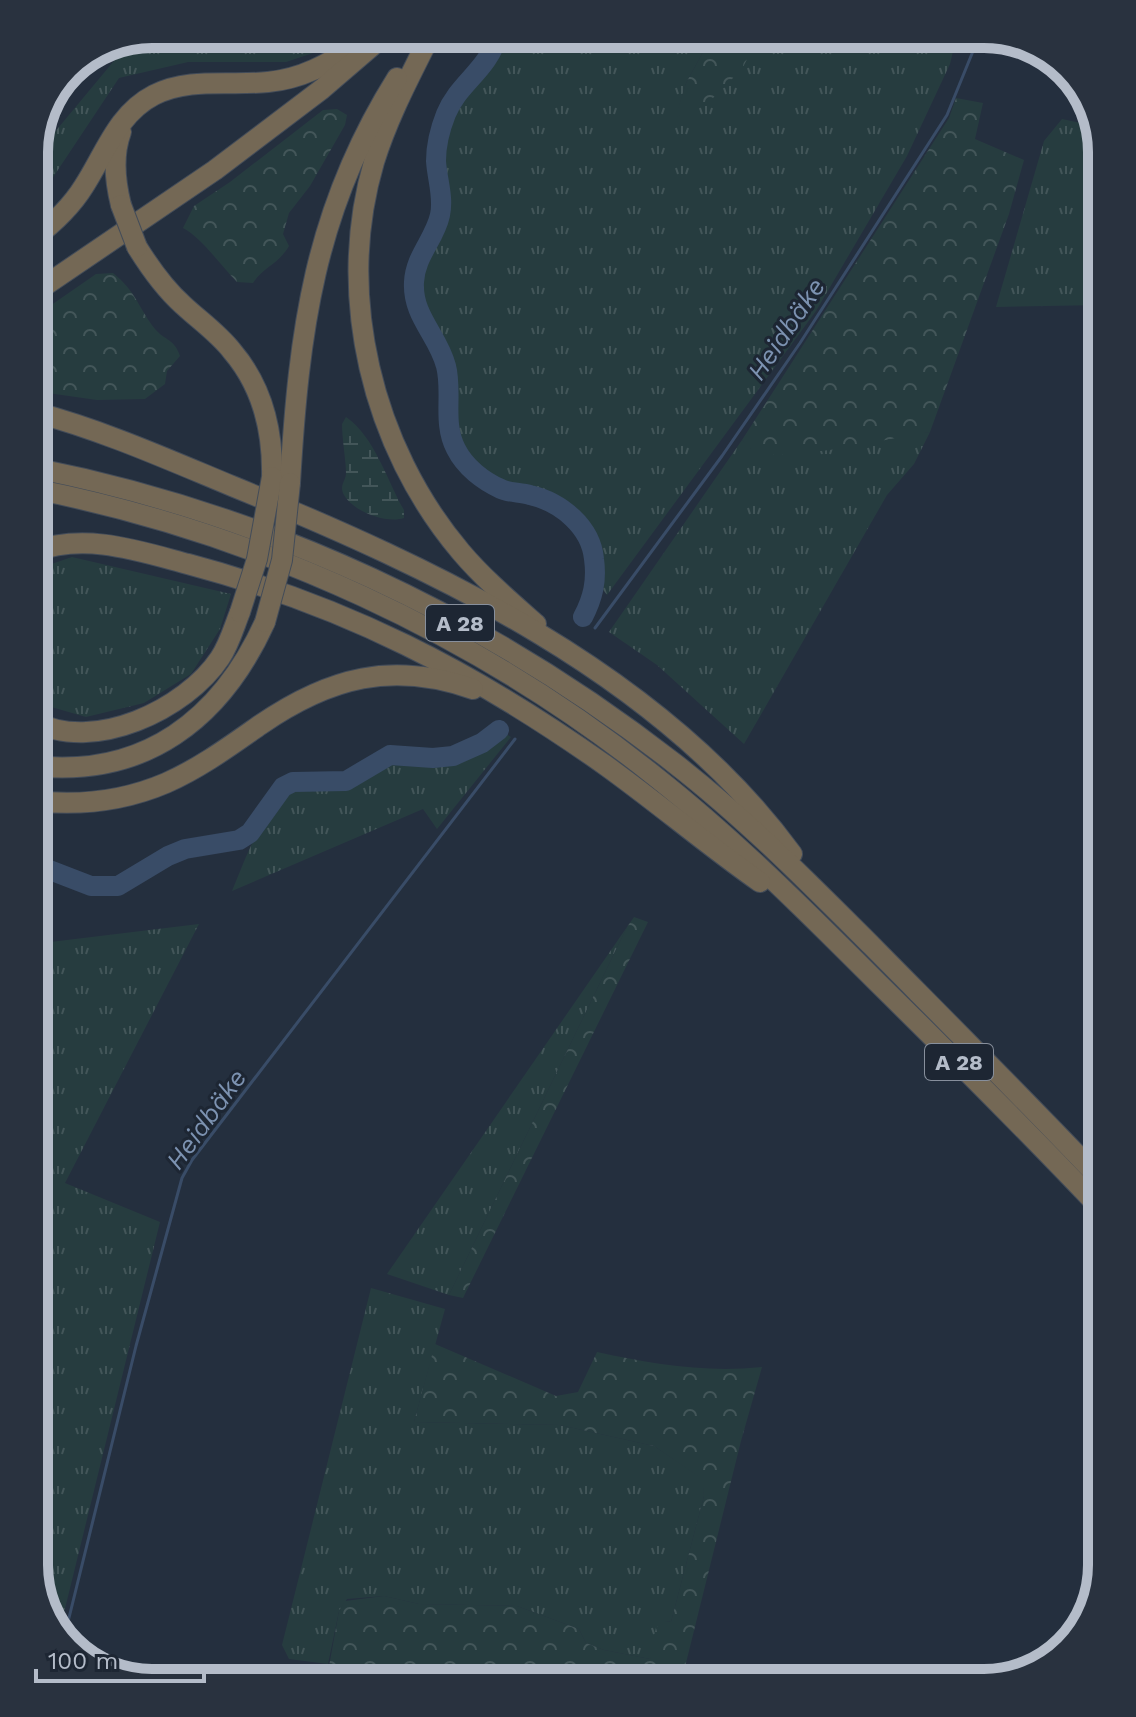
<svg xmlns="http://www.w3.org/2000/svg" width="1136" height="1717" viewBox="0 0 1136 1717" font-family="'Work Sans',sans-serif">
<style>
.grass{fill:url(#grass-tufts)}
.forest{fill:url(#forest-crowns)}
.wetland{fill:url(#wetland-marsh)}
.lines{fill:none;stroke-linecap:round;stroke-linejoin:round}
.stream{stroke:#394c67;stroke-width:3}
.river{stroke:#394c67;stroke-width:20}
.highway-casing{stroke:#434c59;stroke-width:22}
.highway{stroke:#746855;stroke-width:20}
.highway-bridge-casing{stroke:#434c59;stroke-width:22;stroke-linecap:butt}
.highway-bridge{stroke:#746855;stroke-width:20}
.labels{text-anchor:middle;stroke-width:6;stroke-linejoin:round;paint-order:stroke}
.shield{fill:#1d2633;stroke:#878f9c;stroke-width:2}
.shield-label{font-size:22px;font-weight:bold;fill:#b4bcc9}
.water-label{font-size:26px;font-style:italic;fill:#7c92b1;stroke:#1d2633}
.rim{fill:none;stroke:#b4bcc9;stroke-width:10}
</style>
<defs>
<pattern id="grass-tufts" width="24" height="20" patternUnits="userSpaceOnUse" patternTransform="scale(2)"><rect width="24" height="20" fill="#263c3f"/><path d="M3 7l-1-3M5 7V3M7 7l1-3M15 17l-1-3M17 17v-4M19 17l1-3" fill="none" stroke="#435659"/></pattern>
<pattern id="forest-crowns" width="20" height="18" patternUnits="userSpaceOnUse" patternTransform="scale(2)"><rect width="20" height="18" fill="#263c3f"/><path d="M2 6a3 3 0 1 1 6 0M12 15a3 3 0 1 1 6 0" fill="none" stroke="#435659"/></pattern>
<pattern id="wetland-marsh" width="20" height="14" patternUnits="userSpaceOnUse" patternTransform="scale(2)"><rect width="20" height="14" fill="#263c3f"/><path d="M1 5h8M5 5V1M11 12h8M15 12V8" fill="none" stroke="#435659"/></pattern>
</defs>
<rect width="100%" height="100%" fill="#242f3e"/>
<!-- grass -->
<g class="grass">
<path d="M152 34H304L316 52 286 62H188L119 78 34 206V157L128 44Z"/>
<path d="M501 34H713L686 83 676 117C723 92 735 81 760 34H957L950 64 907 156 816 311 607 595 601 587 595 532 578 510 558 500 508 486 492 477 473 459 459 438 453 414 452 369 419 302 418 270 444 213 442 135 458 95 491 68Z"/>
<path d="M1062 119 1095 126 1102 152V305L996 307 1044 141Z"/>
<path d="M930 432 914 464 887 495 744 744 657 665 609 632 742 440 751 449Z"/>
<path d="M72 557 231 594 220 629 191 674 144 703 86 717 34 702V570Z"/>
<path d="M503 732 511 737 437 829 423 809 232 891C244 863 268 791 302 786 320 783 338 788 357 781 372 775 384 761 401 760 414 760 426 765 438 765 460 765 489 747 503 732Z"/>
<path d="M199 924 65 1183 160 1222 59 1633 50 1624 34 1565V944Z"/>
<path d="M627 927 449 1295 387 1274Z"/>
<path d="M371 1288 445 1309 414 1422 560 1425 654 1446 703 1479 704 1496 671 1622 666 1621 650 1659 604 1650 586 1643 579 1629 517 1606 419 1604 384 1596 347 1599 339 1611 328 1664 289 1659 282 1645Z"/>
</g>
<!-- forest -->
<g class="forest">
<path d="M713 34H760L742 69 713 98 675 118 686 83Z"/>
<path d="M956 98 983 103 975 139 1024 160 1009 214 930 432C891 437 781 466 751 449 747 447 745 443 742 440L949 118Z"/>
<path d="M337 109 347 115 345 125 310 186 289 213 283 234 289 246C277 266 264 266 253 283L237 282C221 266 202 238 183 228L194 206 230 182 323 110Z"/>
<path d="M113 273C136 291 139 309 155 329 165 341 174 338 180 356L167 371 165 384 145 399 97 400 34 391V317L96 274Z"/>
<path d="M634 917 648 922 463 1298 449 1295 627 927Z"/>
<path d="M435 1344 556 1396 578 1392 597 1352C652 1364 706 1373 762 1367L741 1441 681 1683H437L353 1665 337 1672V1683H326L339 1611 345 1601 384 1596 419 1604 517 1606 579 1629 586 1643 604 1650 650 1659 656 1627 666 1621 671 1622 704 1496 702 1479 654 1446 560 1425 414 1422Z"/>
</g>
<!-- wetland -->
<path class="wetland" d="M346 417C375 437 387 481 404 510V518C386 524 351 511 343 493 340 485 345 482 346 474 346 461 342 439 342 424Z"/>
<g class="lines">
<!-- stream -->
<g class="stream">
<path d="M595 628 722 456 800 343 947 115 980 34"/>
<path d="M64 1638 136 1346 182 1178 192 1160 515 739"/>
</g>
<!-- river -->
<g class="river">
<path d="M498 34C489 70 459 82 446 114 440 129 436 144 436 161 437 179 444 197 440 215 435 239 415 256 414 282 412 316 438 335 446 366 453 393 442 422 456 449 465 467 483 481 501 489 509 493 521 492 530 495 561 502 591 527 594 559 597 581 593 598 583 617"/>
<path d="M34 864 91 886H118L168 856 185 849 239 840 250 833 283 787 293 782 346 781 390 755 433 758 453 756 482 743 499 730"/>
</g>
<!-- highway casing -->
<g class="highway-casing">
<g id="highway">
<path d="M431 34C410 76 388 117 374 162 335 295 372 447 461 552 483 578 510 601 536 624"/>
<path d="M121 205C115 181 112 156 121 132"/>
<path d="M34 238C54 223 71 207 84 186 105 154 117 114 154 95 189 77 230 86 268 82 301 79 329 64 356 45"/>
<path d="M137 247C150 268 164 288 183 305 199 320 218 333 232 351 262 386 273 431 272 477"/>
<path d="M34 293 215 170 322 89 386 34"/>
<path d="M34 412C102 430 167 459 232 486 433 568 661 674 792 854"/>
<path d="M34 468C267 514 487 617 674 763 745 818 808 882 872 946 949 1024 1026 1101 1102 1181"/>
<path d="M290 483C299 331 314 210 397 78"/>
<path d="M34 489C258 533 480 635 657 778 735 840 805 910 875 980 952 1056 1028 1132 1102 1210"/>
<path d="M34 552C84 532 139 551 188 564 346 606 472 671 605 765 658 803 707 845 760 882"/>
<path d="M34 721C93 754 186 709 220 658 229 645 234 627 240 612"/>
<path d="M34 766C145 778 221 719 265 622"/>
<path d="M34 801C79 806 124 801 166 783 200 768 230 746 260 725 330 677 392 661 473 689"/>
</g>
</g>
<!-- highway -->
<use href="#highway" class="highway"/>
<!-- highway-bridge casing -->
<g class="highway-bridge-casing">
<g id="highway-bridge">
<path d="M121 205 137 247"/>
<path d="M240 612 257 559 272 477"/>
<path d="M265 622 282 560 290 483"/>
</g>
</g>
<!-- highway-bridge -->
<use href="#highway-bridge" class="highway-bridge"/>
</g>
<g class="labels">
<!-- shield labels -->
<g class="shield">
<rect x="426" y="605" width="68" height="36" rx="6"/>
<rect x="925" y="1044" width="68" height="36" rx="6"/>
</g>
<g class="shield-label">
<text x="460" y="631">A 28</text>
<text x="959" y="1070">A 28</text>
</g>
<!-- water labels -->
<g class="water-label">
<text transform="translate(786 329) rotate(-56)" y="9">Heidbäke</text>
<text transform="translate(206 1119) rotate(-54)" y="9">Heidbäke</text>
</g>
</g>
<!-- crop -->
<path d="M0 0H1136V1717H0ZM152 48H984A104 104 0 0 1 1088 152V1565A104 104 0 0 1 984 1669H152A104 104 0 0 1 48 1565V152A104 104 0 0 1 152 48Z" fill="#29323f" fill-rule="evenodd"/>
<path class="rim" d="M152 48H984A104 104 0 0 1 1088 152V1565A104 104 0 0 1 984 1669H152A104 104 0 0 1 48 1565V152A104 104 0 0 1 152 48Z"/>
<!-- scale -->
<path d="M36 1669v12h168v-12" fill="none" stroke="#b4bcc9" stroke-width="4"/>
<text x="48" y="1669" font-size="24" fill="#b4bcc9" stroke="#1d2633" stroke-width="6" paint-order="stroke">100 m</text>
</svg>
